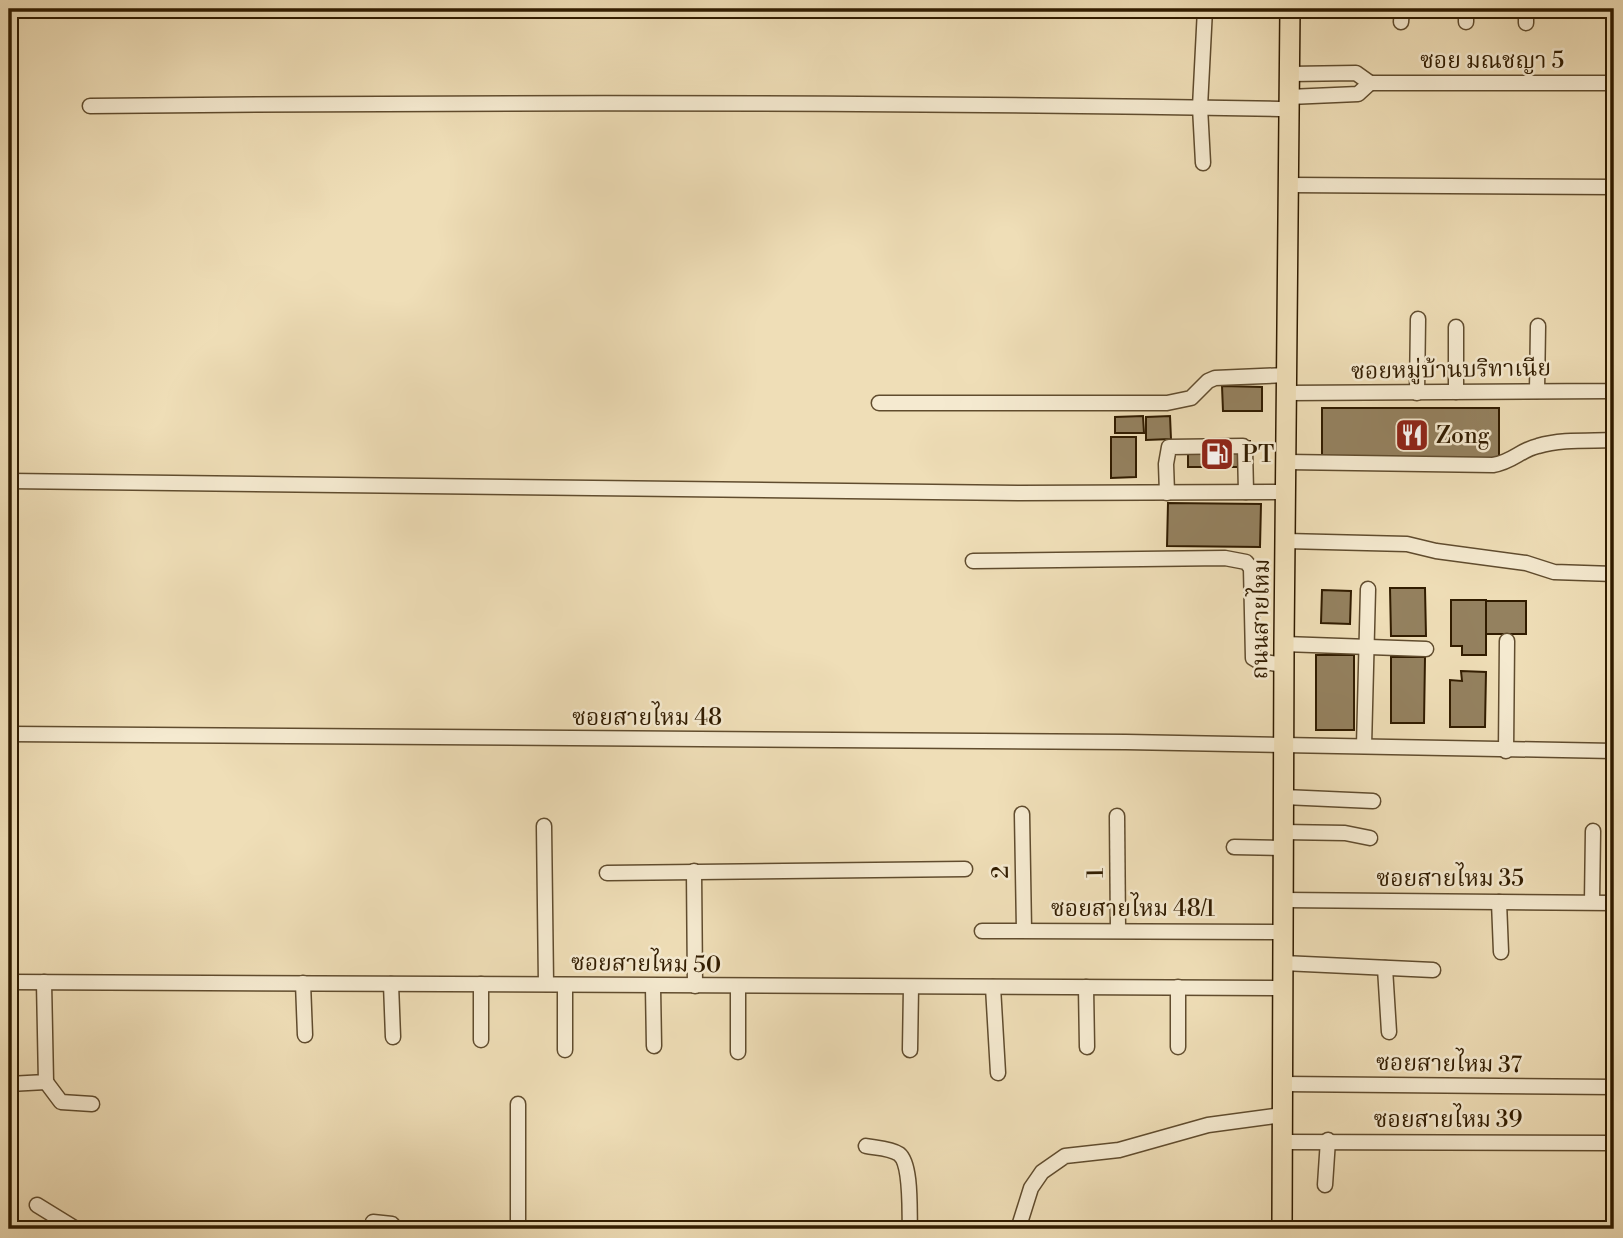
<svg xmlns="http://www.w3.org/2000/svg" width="1623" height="1238" viewBox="0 0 1623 1238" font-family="'Libre Bodoni','Noto Serif Thai',serif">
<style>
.building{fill:#94815f;stroke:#311c00;stroke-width:2}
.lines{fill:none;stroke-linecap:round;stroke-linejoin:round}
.minor-casing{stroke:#604c2e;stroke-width:17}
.major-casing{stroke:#311c00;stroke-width:22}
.minor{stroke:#f5ead0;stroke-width:14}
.major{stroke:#efdeb7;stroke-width:19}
.labels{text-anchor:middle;stroke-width:5;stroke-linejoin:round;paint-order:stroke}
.street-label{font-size:23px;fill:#311c00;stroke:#f5ead0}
.poi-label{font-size:23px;fill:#311c00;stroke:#f5ead0;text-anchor:start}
</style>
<rect width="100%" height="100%" fill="#efdeb7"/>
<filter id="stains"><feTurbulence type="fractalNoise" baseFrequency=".00286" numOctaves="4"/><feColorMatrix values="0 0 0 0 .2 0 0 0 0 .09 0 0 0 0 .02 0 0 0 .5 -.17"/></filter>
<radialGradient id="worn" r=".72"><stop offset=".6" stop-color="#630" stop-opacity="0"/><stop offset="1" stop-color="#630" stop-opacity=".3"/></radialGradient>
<!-- building -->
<g class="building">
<path d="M1222 386 1262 387V411H1223Z"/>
<path d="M1322 408H1499V460L1322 461Z"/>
<path d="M1143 416 1144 433H1115V417Z"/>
<path d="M1170 416 1171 439 1146 440V417Z"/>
<path d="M1111 437H1136V477L1111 478Z"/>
<rect x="1188" y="441" width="62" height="26"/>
<path d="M1168 503 1261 504 1260 547 1167 546Z"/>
<path d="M1390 588H1425L1426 636H1391Z"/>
<path d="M1322 590 1351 591 1350 624 1321 623Z"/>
<path d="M1451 600H1486V655H1462V646H1451Z"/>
<rect x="1486" y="601" width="40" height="33"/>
<rect x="1316" y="655" width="38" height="75"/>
<path d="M1391 657H1425L1424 723H1391Z"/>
<path d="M1461 671 1486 672 1485 727H1450V680L1462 681Z"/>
</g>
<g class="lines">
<!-- minor casing -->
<g class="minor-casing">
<g id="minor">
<path d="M1466 9V22"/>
<path d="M1526 9V23"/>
<path d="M1401 22 1402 9"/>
<path d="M1290 74 1356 73 1370 83"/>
<path d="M1370 83H1614"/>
<path d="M1289 97 1358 94 1370 83"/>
<path d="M90 106C490 102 890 102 1289 109"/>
<path d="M1203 163 1200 107 1205 9"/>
<path d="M1289 185 1614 187"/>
<path d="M1537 391 1538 326"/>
<path d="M1456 392V327"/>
<path d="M1287 393 1610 391 1614 388"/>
<path d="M1417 393 1418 319"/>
<path d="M879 403H1167L1191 398 1208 381 1215 378 1287 375"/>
<path d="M1287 462 1493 465C1513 462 1520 450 1538 446 1561 439 1589 441 1614 440"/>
<path d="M9 481 1020 493 1286 492"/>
<path d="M1167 493 1166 464 1169 447 1243 446 1245 448 1246 492"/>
<path d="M1286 541 1407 544 1436 551 1526 563 1554 572 1614 574"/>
<path d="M973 561 1225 558 1246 562 1251 568 1253 658 1258 661 1284 665"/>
<path d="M1284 644 1426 649"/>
<path d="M9 734 1126 742 1614 751"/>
<path d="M1364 746 1368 589"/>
<path d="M1506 751 1507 641"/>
<path d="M1284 797 1373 801"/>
<path d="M1022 814 1024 930"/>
<path d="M1117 816 1118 930"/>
<path d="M544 826 546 984"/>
<path d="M1283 832 1345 833 1370 838"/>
<path d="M1234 847 1284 848"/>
<path d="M694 871 695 986"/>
<path d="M607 873 965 869"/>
<path d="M1284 900 1614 903"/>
<path d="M1499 902 1501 952"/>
<path d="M1592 902 1593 831"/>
<path d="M982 931 1284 932"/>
<path d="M1283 963 1433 970"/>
<path d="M1385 968 1389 1032"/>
<path d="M9 982 1283 988"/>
<path d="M303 983 305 1035"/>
<path d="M391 984 393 1037"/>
<path d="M653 987 654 1046"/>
<path d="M993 987 998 1073"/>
<path d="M1086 987 1087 1047"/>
<path d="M1178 987V1047"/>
<path d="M481 1040V984"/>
<path d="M565 1050V985"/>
<path d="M910 1050 911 987"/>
<path d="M738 1052V987"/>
<path d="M46 1082 61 1102 92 1104"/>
<path d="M9 1084 46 1082 44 982"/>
<path d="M1283 1084 1614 1087"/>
<path d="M1282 1142 1614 1143"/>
<path d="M866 1146C876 1148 890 1148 899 1154 912 1164 909 1213 910 1229"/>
<path d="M1325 1185 1328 1140"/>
<path d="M37 1205 76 1229"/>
<path d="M373 1222 392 1224 396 1229"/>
<path d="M1020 1223 1031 1188 1042 1172 1065 1156 1119 1150 1208 1125 1282 1115"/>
<path d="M518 1229V1104"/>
</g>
</g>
<!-- major casing -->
<g class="major-casing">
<path id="major" d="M1282 1229 1284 644 1290 9"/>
</g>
<!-- minor -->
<use href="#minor" class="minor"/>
<!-- major -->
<use href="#major" class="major"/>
</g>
<!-- icons -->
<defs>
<g id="restaurant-square" transform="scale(1.75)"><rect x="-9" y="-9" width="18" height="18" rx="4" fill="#8f2418" stroke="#f5ead0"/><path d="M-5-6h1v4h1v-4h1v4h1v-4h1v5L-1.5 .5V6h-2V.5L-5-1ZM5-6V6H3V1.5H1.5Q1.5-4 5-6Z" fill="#fff"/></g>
<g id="fuel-square" transform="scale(1.75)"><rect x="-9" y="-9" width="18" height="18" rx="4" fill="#8f2418" stroke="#f5ead0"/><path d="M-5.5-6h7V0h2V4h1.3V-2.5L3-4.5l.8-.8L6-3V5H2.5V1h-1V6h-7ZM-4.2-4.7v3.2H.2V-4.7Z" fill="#fff"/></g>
</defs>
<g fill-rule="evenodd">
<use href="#restaurant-square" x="1412" y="435"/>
<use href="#fuel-square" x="1217" y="454"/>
</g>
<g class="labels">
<!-- street labels -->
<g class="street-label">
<text x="1492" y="68">ซอย มณชญา 5</text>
<text transform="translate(1451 369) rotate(-1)" y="8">ซอยหมู่บ้านบริทาเนีย</text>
<text transform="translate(1260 619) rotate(-89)" y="8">ถนนสายไหม</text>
<text x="647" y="725">ซอยสายไหม 48</text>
<text transform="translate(1000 872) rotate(-91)" y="8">2</text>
<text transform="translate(1095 873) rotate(-91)" y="8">1</text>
<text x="1450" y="886">ซอยสายไหม 35</text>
<text x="1133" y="916">ซอยสายไหม 48/1</text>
<text transform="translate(646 963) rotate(1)" y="8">ซอยสายไหม 50</text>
<text transform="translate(1449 1063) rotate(1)" y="8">ซอยสายไหม 37</text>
<text x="1448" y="1127">ซอยสายไหม 39</text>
</g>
<!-- poi labels -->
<g class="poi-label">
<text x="1436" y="443">Zong</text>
<text x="1242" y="462">PT</text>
</g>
</g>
<!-- margin -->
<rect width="1623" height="1238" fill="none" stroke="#efdeb7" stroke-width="35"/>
<rect x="10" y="10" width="1602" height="1217" fill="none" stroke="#311c00" stroke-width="3.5"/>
<rect x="18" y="18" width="1588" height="1203" fill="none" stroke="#311c00" stroke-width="2"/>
<rect width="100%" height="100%" filter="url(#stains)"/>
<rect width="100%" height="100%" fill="url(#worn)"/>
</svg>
